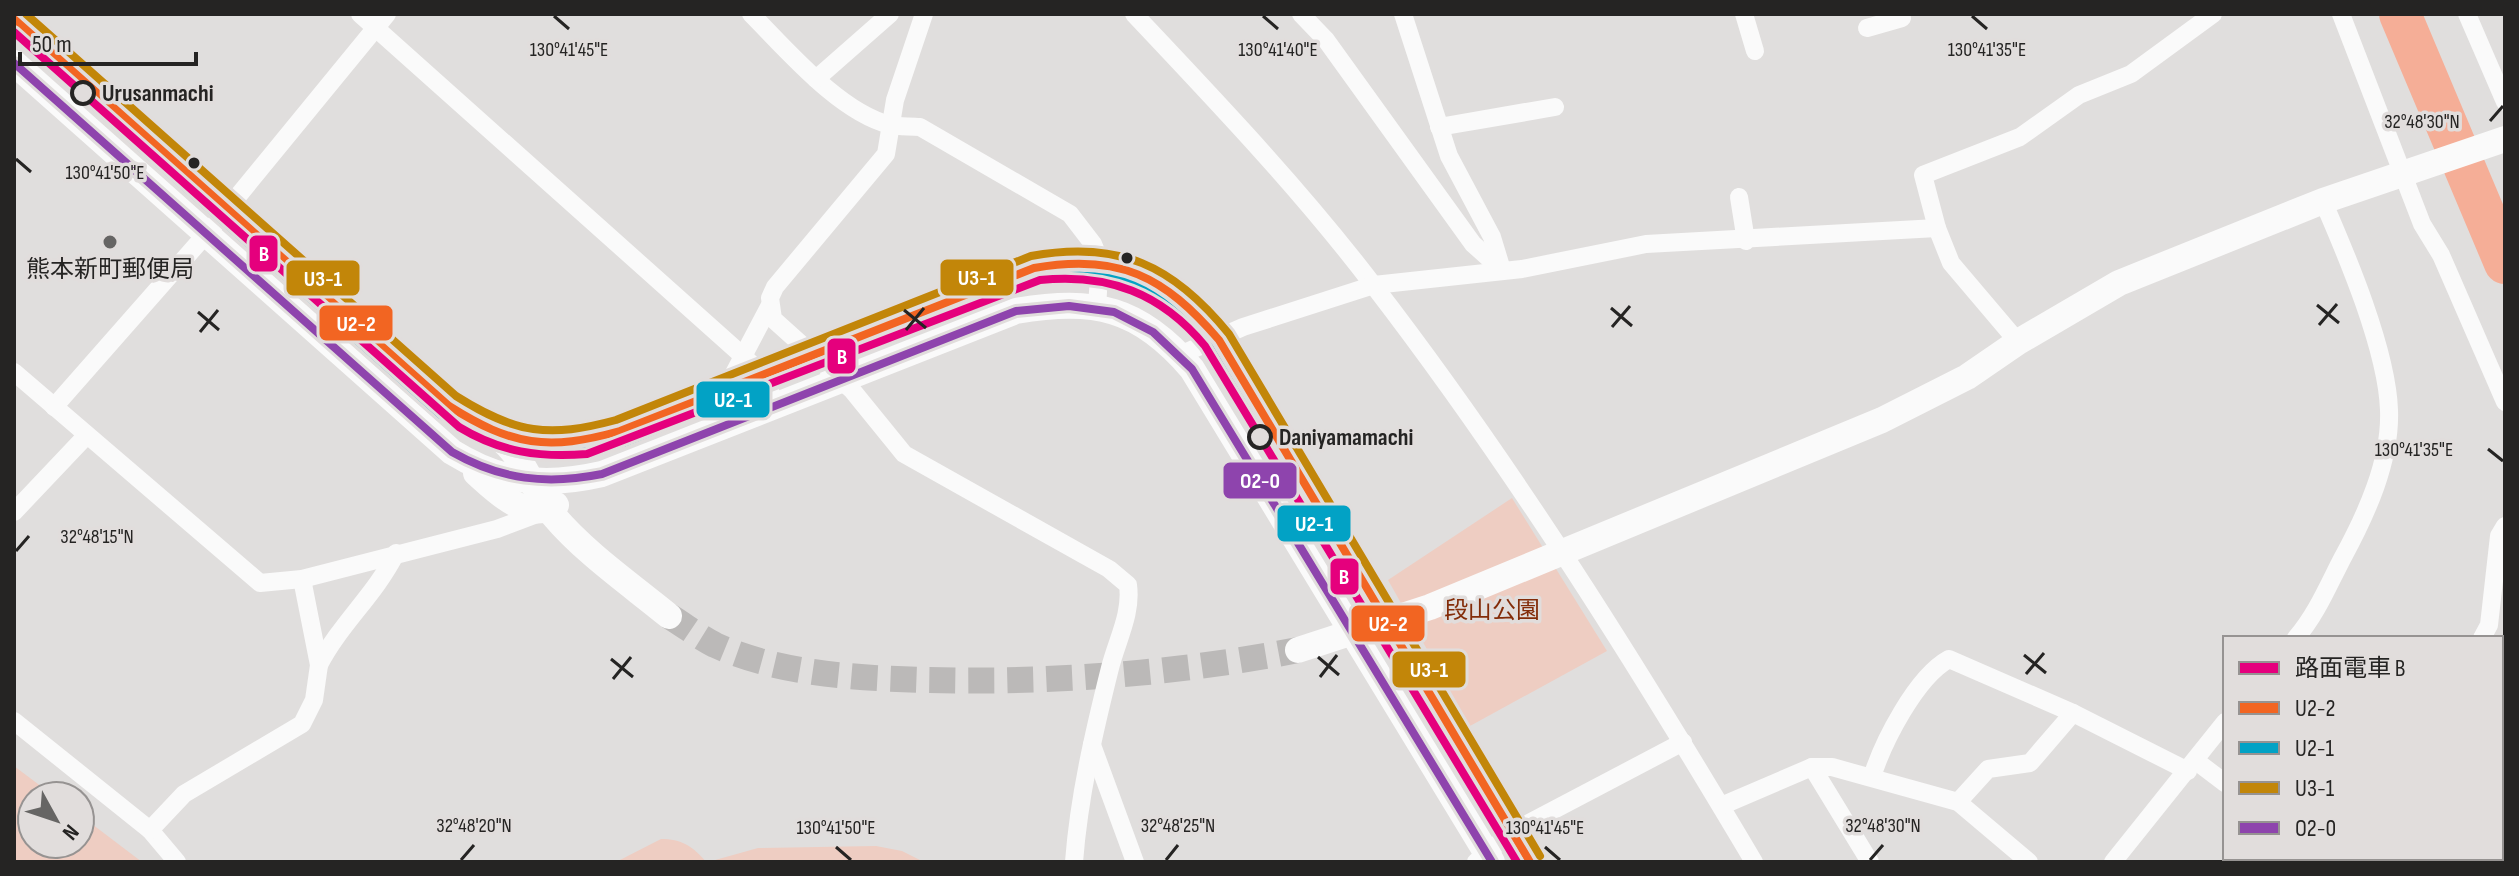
<svg xmlns="http://www.w3.org/2000/svg" width="2519" height="876" viewBox="0 0 2519 876" font-family="'Sofia Sans Condensed','Noto Sans JP',sans-serif">
<style>
.green{fill:#eecdc2}
.lines{fill:none;stroke-linecap:round;stroke-linejoin:round}
.river{stroke:#f5ae97;stroke-width:42}
.secondary-tunnel{stroke:#bbb9b8;stroke-width:26;stroke-dasharray:26 13;stroke-linecap:butt}
.street{stroke:#fafafa;stroke-width:18}
.secondary{stroke:#fafafa;stroke-width:26}
.bus-1-casing{stroke:#e1dddc;stroke-width:14}
.bus-2-casing{stroke:#e1dddc;stroke-width:14}
.bus-3-casing{stroke:#e1dddc;stroke-width:14}
.bus-4-casing{stroke:#e1dddc;stroke-width:14}
.bus-1{stroke:#f26522;stroke-width:8}
.bus-2{stroke:#02a2c5;stroke-width:8}
.bus-3{stroke:#c28609;stroke-width:8}
.bus-4{stroke:#8e44ad;stroke-width:8}
.tram-1-casing{stroke:#e1dddc;stroke-width:14}
.tram-1{stroke:#e5007d;stroke-width:8}
.ticks{fill:none;stroke:#252423;stroke-width:3}
.stop-dot{fill:#e1dddc;stroke:#252423;stroke-width:4}
.bus-dot{fill:#252423;stroke:#e1dddc;stroke-width:3}
.poi-dot{fill:#666564;stroke:#e1dddc;stroke-width:3}
.labels{text-anchor:middle;stroke-width:7;stroke-linejoin:round;paint-order:stroke}
.stop-label{font-size:24px;font-weight:bold;fill:#252423;stroke:#e1dddc;text-anchor:start}
.poi-label{font-size:24px;fill:#252423;stroke:#e1dddc}
.park-label{font-size:24px;fill:#832c09;stroke:#e1dddc}
.ticks-label{font-size:20px;text-anchor:middle;fill:#252423;stroke:#e1dddc;stroke-width:7;stroke-linejoin:round;paint-order:stroke}
.line-badge{stroke:#e1dddc;stroke-width:3}
.badge-label{font-size:22px;text-anchor:middle;font-weight:bold;fill:#fff}
</style>
<rect width="100%" height="100%" fill="#e0dedd"/>
<!-- green -->
<g class="green">
<path d="M1512 498 1607 651 1470 726 1388 580Z"/>
<path d="M14 766 54 796H32V844H80V815L142 862H14Z"/>
<path d="M661 839C681 839 693 846 706 862H616Z"/>
<path d="M876 846 902 851 924 862H708L758 848Z"/>
</g>
<g class="lines">
<!-- river -->
<path class="river" d="M2400 14 2505 263"/>
<!-- secondary-tunnel -->
<path class="secondary-tunnel" d="M669 616C684 625 699 637 715 645 779 674 855 678 924 680 1049 683 1175 674 1298 650"/>
<!-- street -->
<g class="street">
<path d="M360 14 743 356 763 375 776 405"/>
<path d="M751 14C787 50 839 112 890 125 899 127 910 126 920 127L1070 214 1093 244 1100 261 1097 307"/>
<path d="M924 14 895 100 886 154 775 287 770 298 773 319 852 390 904 454 1109 569 1128 585C1132 614 1117 640 1110 668 1094 732 1079 796 1074 862"/>
<path d="M1134 14C1217 102 1301 190 1374 286 1514 468 1637 665 1754 862"/>
<path d="M1301 14 1326 40 1473 244 1502 270"/>
<path d="M1403 14 1449 156 1492 237 1502 270"/>
<path d="M1744 14 1755 51"/>
<path d="M2341 14 2422 224 2441 255 2505 402"/>
<path d="M2467 14 2505 102"/>
<path d="M1867 28 1902 18"/>
<path d="M816 79 890 14"/>
<path d="M1439 127 1555 107"/>
<path d="M1739 197 1746 241"/>
<path d="M2018 342 1951 263 1937 228 1923 175 2020 137 2079 95 2131 74 2213 14"/>
<path d="M1180 355 1243 327 1374 285 1522 269 1646 244 1937 228"/>
<path d="M14 372 260 583 302 579 497 529 542 512"/>
<path d="M721 390 730 381 769 307"/>
<path d="M54 407 215 224 387 14"/>
<path d="M14 512 86 436"/>
<path d="M2296 638C2316 615 2328 586 2342 559 2366 515 2391 461 2389 410 2387 350 2347 256 2323 201"/>
<path d="M2482 638 2489 625 2499 536 2505 526"/>
<path d="M319 665C340 624 375 595 396 553"/>
<path d="M14 721 150 830 177 862"/>
<path d="M1092 745 1135 862"/>
<path d="M2196 761 2225 783"/>
<path d="M1812 767 1870 862"/>
<path d="M1872 777C1883 742 1916 677 1949 659L2073 713 2188 771"/>
<path d="M1958 802 1988 769 2030 763 2073 713"/>
<path d="M1721 806 1812 767H1832L1958 802 2029 862"/>
<path d="M150 830 184 794 302 724 314 700 319 665 302 579"/>
<path d="M1476 862 1512 832 1683 742"/>
<path d="M2113 862 2225 722"/>
<path d="M2309 862V858"/>
</g>
<!-- secondary -->
<g class="secondary">
<path d="M14 19 449 406C514 450 546 453 620 431L1034 268C1115 248 1168 276 1219 340L1530 862"/>
<path d="M14 63 452 452C502 483 545 487 602 474L1016 311C1095 298 1139 307 1192 369L1492 862"/>
<path d="M497 436C528 461 530 488 553 515 585 553 630 584 669 616"/>
<path d="M476 473C496 491 527 523 556 505"/>
<path d="M1298 650 1430 607 1882 420 1967 377 2018 342 2119 283 2323 201 2505 139"/>
</g>
<!-- bus-1 casing -->
<g class="bus-1-casing">
<path id="bus-1" d="M14 19 449 406C512 446 548 451 620 431L1034 268C1119 253 1164 276 1219 340L1530 862"/>
</g>
<!-- bus-2 casing -->
<g class="bus-2-casing">
<path id="bus-2" d="M14 35 441 415C506 459 548 463 623 443L1037 280C1117 265 1158 288 1209 347L1516 862"/>
</g>
<!-- bus-3 casing -->
<g class="bus-3-casing">
<path id="bus-3" d="M26 14 456 396C516 434 549 438 616 420L1031 256C1119 240 1173 265 1229 334L1540 856"/>
</g>
<!-- bus-4 casing -->
<g class="bus-4-casing">
<path id="bus-4" d="M14 63 452 452C501 480 547 485 602 474L1016 311 1069 306 1114 312 1153 332 1192 369 1492 862"/>
</g>
<!-- bus-1 -->
<use href="#bus-1" class="bus-1"/>
<!-- bus-2 -->
<use href="#bus-2" class="bus-2"/>
<!-- bus-3 -->
<use href="#bus-3" class="bus-3"/>
<!-- bus-4 -->
<use href="#bus-4" class="bus-4"/>
<!-- tram-1 casing -->
<g class="tram-1-casing">
<path id="tram-1" d="M14 32 459 427C500 452 540 458 587 454L1040 280C1108 273 1161 293 1205 346L1517 862"/>
</g>
<!-- tram-1 -->
<use href="#tram-1" class="tram-1"/>
</g>
<!-- ticks -->
<path class="ticks" d="M554 16 569 29M1263 16 1278 29M1972 16 1987 29M2490 121 2503 106M16 159 31 172M2317 305 2339 323M1611 308 1632 326M904 310 926 328M198 312 219 330M2319 325 2337 304M1612 327 1630 306M906 330 924 308M200 332 218 310M2488 449 2503 461M16 551 29 536M2024 655 2046 673M1318 657 1339 675M611 659 633 677M2026 674 2044 653M1320 677 1337 655M613 679 631 657M836 847 851 860M1545 847 1560 860M461 860 474 845M1166 860 1178 845M1870 860 1883 845"/>
<!-- markers -->
<g class="stop-dot">
<circle cx="83" cy="93" r="11"/>
<circle cx="1260" cy="437" r="11"/>
</g>
<g class="bus-dot">
<circle cx="194" cy="163" r="7"/>
<circle cx="1127" cy="258" r="7"/>
</g>
<circle class="poi-dot" cx="110" cy="242" r="8"/>
<g class="labels">
<!-- stop labels -->
<g class="stop-label">
<text x="102" y="101">Urusanmachi</text>
<text x="1279" y="445">Daniyamamachi</text>
</g>
<!-- poi labels -->
<g class="poi-label">
<text x="110" y="277">熊本新町郵便局</text>
</g>
<!-- park labels -->
<g class="park-label">
<text x="1492" y="618">段山公園</text>
</g>
</g>
<g class="ticks-label">
<text x="569" y="56">130°41'45"E</text>
<text x="1987" y="56">130°41'35"E</text>
<text x="1278" y="56">130°41'40"E</text>
<text x="2422" y="128">32°48'30"N</text>
<text x="105" y="179">130°41'50"E</text>
<text x="2414" y="456">130°41'35"E</text>
<text x="97" y="543">32°48'15"N</text>
<text x="474" y="832">32°48'20"N</text>
<text x="1178" y="832">32°48'25"N</text>
<text x="1883" y="832">32°48'30"N</text>
<text x="836" y="834">130°41'50"E</text>
<text x="1545" y="834">130°41'45"E</text>
</g>
<g class="line-badge">
<rect x="248" y="234" width="31" height="39" rx="8" fill="#e5007d"/>
<rect x="939" y="258" width="76" height="39" rx="8" fill="#c28609"/>
<rect x="285" y="259" width="76" height="38" rx="8" fill="#c28609"/>
<rect x="318" y="304" width="76" height="38" rx="8" fill="#f26522"/>
<rect x="826" y="337" width="31" height="38" rx="8" fill="#e5007d"/>
<rect x="695" y="380" width="76" height="39" rx="8" fill="#02a2c5"/>
<rect x="1222" y="461" width="76" height="39" rx="8" fill="#8e44ad"/>
<rect x="1276" y="504" width="76" height="39" rx="8" fill="#02a2c5"/>
<rect x="1329" y="557" width="31" height="39" rx="8" fill="#e5007d"/>
<rect x="1350" y="604" width="76" height="39" rx="8" fill="#f26522"/>
<rect x="1391" y="650" width="76" height="39" rx="8" fill="#c28609"/>
</g>
<g class="badge-label">
<text x="264" y="261">B</text>
<text x="977" y="285">U3-1</text>
<text x="323" y="286">U3-1</text>
<text x="356" y="331">U2-2</text>
<text x="842" y="364">B</text>
<text x="733" y="407">U2-1</text>
<text x="1260" y="488">O2-0</text>
<text x="1314" y="531">U2-1</text>
<text x="1344" y="584">B</text>
<text x="1388" y="631">U2-2</text>
<text x="1429" y="677">U3-1</text>
</g>
<!-- border -->
<rect width="2519" height="876" fill="none" stroke="#252423" stroke-width="32"/>
<!-- legend -->
<rect x="2223" y="636" width="280" height="224" fill="#e1dddc" stroke="#969392" stroke-width="2"/>
<rect x="2239" y="662" width="40" height="12" fill="#e5007d" stroke="#969392" stroke-width="2"/>
<text x="2295" y="676" font-size="24" fill="#252423">路面電車 B</text>
<rect x="2239" y="702" width="40" height="12" fill="#f26522" stroke="#969392" stroke-width="2"/>
<text x="2295" y="716" font-size="24" fill="#252423">U2-2</text>
<rect x="2239" y="742" width="40" height="12" fill="#02a2c5" stroke="#969392" stroke-width="2"/>
<text x="2295" y="756" font-size="24" fill="#252423">U2-1</text>
<rect x="2239" y="782" width="40" height="12" fill="#c28609" stroke="#969392" stroke-width="2"/>
<text x="2295" y="796" font-size="24" fill="#252423">U3-1</text>
<rect x="2239" y="822" width="40" height="12" fill="#8e44ad" stroke="#969392" stroke-width="2"/>
<text x="2295" y="836" font-size="24" fill="#252423">O2-0</text>
<!-- north arrow -->
<g transform="translate(56 820) rotate(130)"><circle r="38" fill="#e1dddc" stroke="#969392" stroke-width="2"/>
<path d="M0-6L14 30L0 20L-14 30Z" fill="#666564"/>
<text y="-12" font-size="22" font-weight="bold" text-anchor="middle" fill="#252423">N</text>
</g>
<!-- scale -->
<path d="M20 52v12h176v-12" fill="none" stroke="#252423" stroke-width="4"/>
<text x="32" y="52" font-size="24" fill="#252423" stroke="#e1dddc" stroke-width="6" paint-order="stroke">50 m</text>
</svg>
